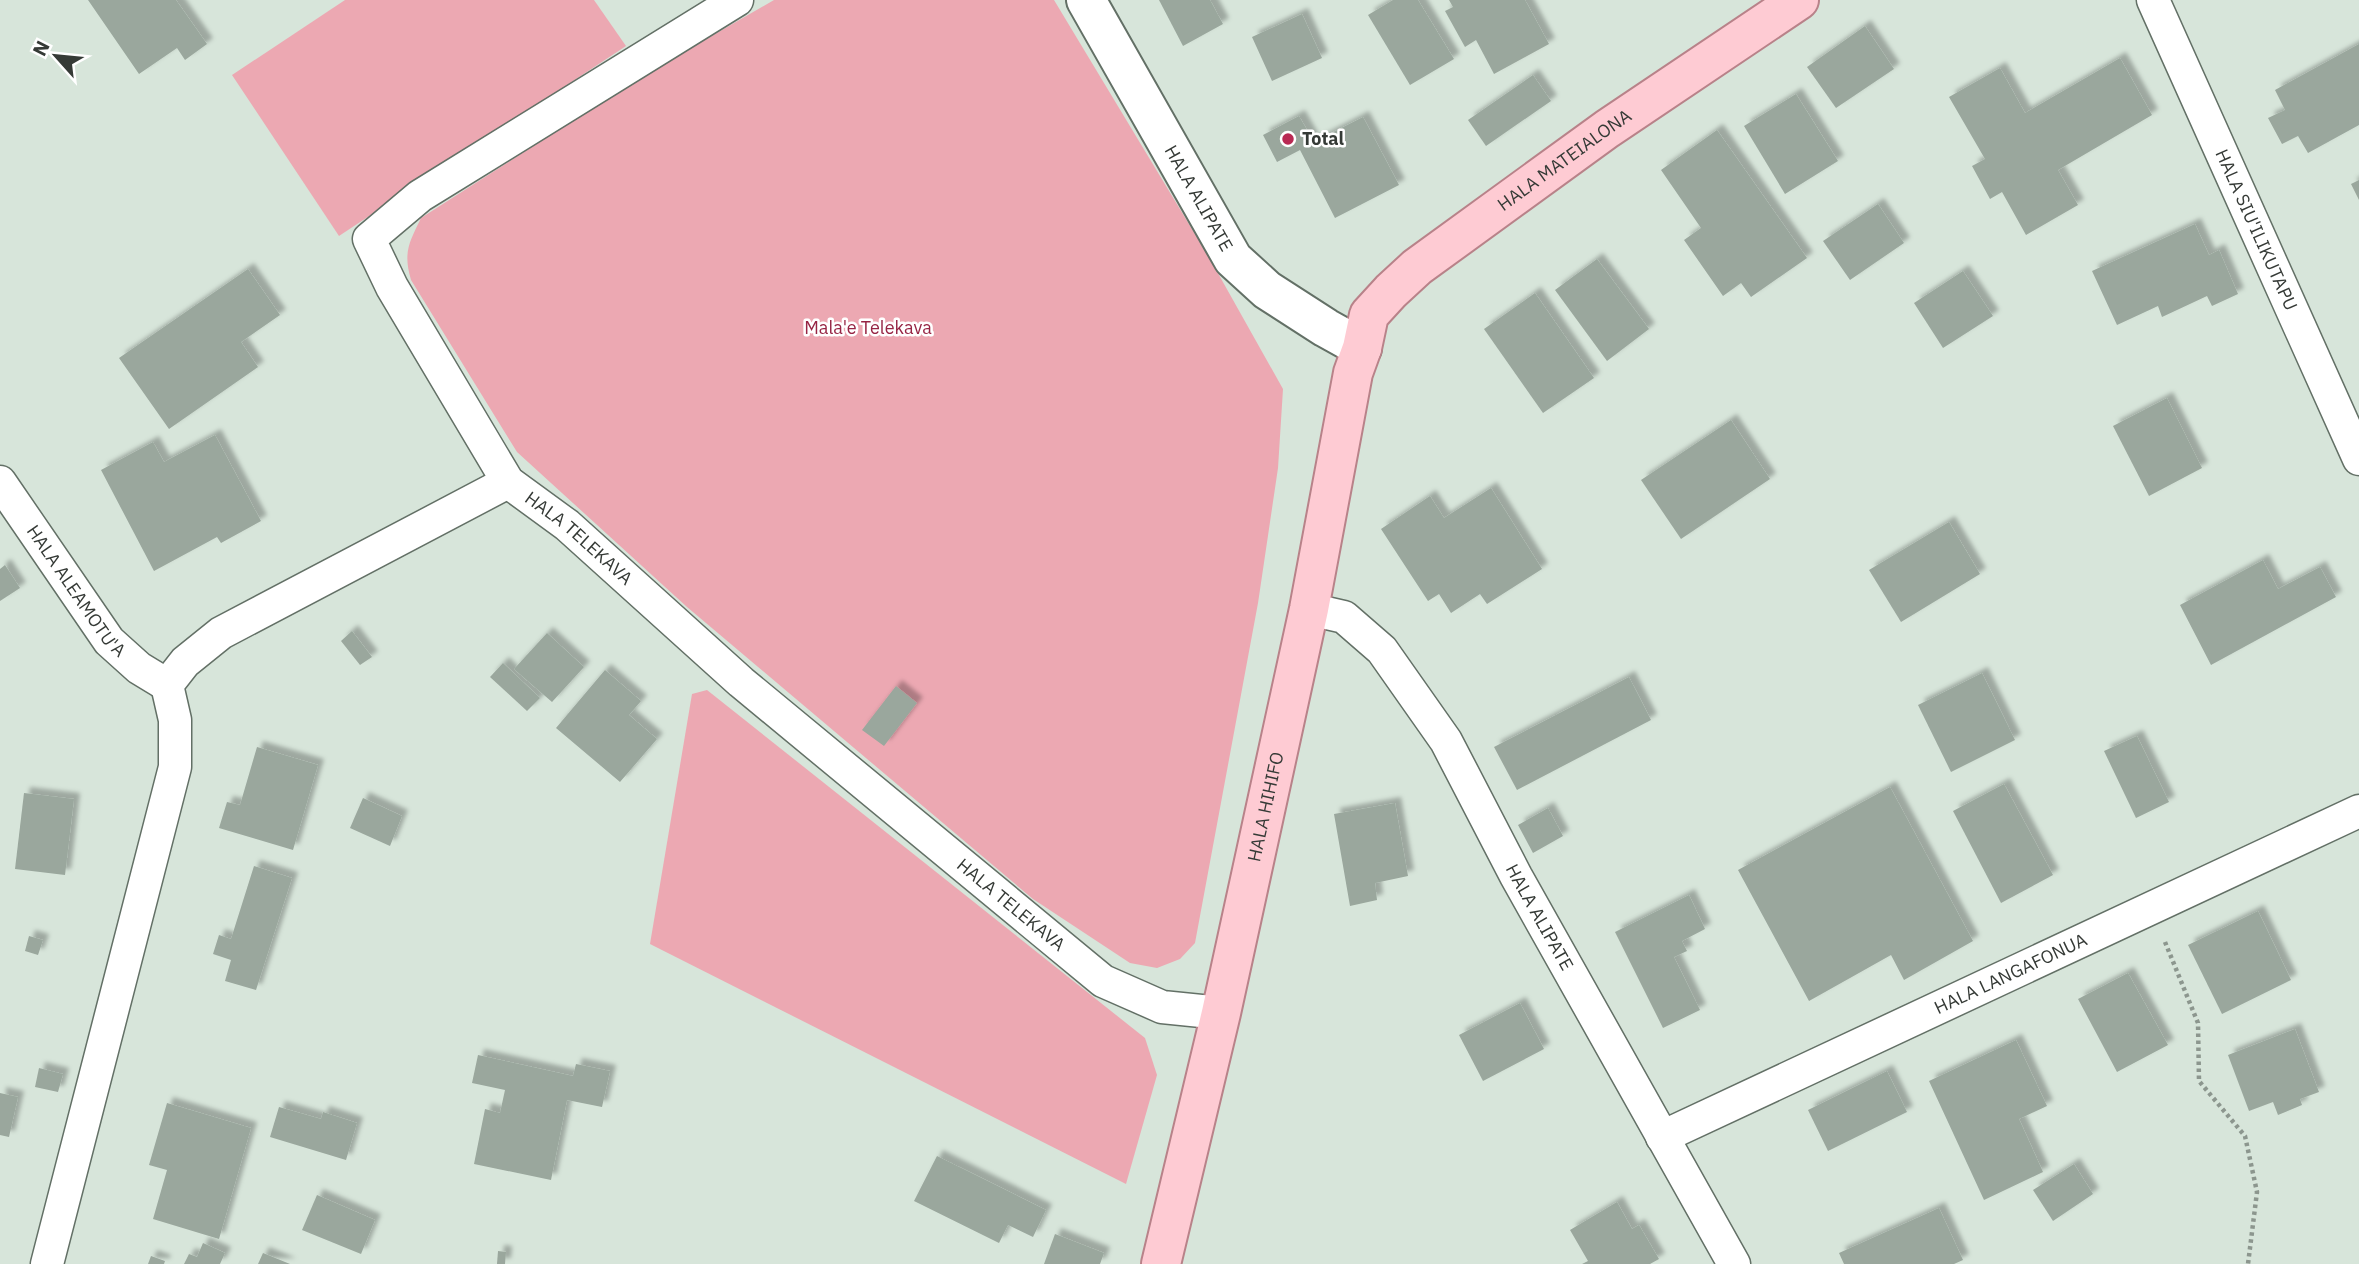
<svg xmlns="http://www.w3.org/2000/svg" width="2359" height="1264" viewBox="0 0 2359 1264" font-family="'IBM Plex Sans',sans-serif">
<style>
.green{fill:#eca8b2}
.building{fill:#9aa79d;filter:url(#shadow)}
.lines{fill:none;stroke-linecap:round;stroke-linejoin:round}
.minor-casing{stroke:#637066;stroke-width:35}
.tertiary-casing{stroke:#637066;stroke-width:42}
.primary-casing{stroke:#b88289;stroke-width:42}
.path{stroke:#8c968e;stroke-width:4.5;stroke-dasharray:3.5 3.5;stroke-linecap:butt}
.minor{stroke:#fff;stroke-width:32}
.tertiary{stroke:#fff;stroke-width:38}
.primary{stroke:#fecbd3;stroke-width:38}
.poi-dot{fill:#b92953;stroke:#fff;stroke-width:2.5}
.labels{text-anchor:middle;stroke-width:5;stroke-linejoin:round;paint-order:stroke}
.poi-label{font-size:18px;font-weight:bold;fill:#353a36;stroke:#fff;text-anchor:start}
.street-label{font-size:18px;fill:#353a36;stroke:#fff}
.park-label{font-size:18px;fill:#962444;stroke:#fff}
</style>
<defs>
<filter id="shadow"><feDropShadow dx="6" dy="-6" stdDeviation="2" flood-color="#0004"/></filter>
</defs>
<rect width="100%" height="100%" fill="#d7e5da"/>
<!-- green -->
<g class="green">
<path d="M345 0H594L626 46 339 236 232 75Z"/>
<path d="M774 0H1054L1210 259 1283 389 1278 468 1258 603 1195 943 1180 959 1157 968 1130 963 1033 899 687 607 517 452 411 280C403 252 409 243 421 218L644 75Z"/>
<path d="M707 690 1145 1038 1157 1075 1126 1184 650 944 692 694Z"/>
</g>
<!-- building -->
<g class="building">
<path d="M88 0H176L207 44 185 60 177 48 139 74Z"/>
<path d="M1159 0H1210L1223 24 1183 46Z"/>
<path d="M1393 0H1418L1454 59 1410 85 1368 15Z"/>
<path d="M1449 0H1525L1549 44 1494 74 1476 40 1465 47 1445 11 1453 7Z"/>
<path d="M1302 14 1322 58 1272 81 1252 37Z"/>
<path d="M1865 26 1894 69 1836 108 1807 67Z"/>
<path d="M2359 44V125L2308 153 2298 136 2282 144 2268 118 2285 110 2275 90Z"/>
<path d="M2120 58 2152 115 2058 170 2078 205 2026 235 2002 192 1990 199 1972 166 1985 159 1949 97 2000 68 2025 113Z"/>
<path d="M1533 75 1551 101 1486 146 1468 120Z"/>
<path d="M1796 94 1838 161 1785 194 1744 126Z"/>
<path d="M1299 116 1314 142 1363 117 1399 185 1335 218 1300 150 1277 162 1263 135Z"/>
<path d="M1717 130 1807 258 1751 297 1741 283 1723 296 1684 240 1701 228 1661 170Z"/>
<path d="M2359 180V200L2351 184Z"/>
<path d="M1878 204 1904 243 1850 280 1823 241Z"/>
<path d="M2195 224 2209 255 2219 250 2238 294 2212 306 2207 296 2162 317 2158 306 2117 325 2092 271Z"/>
<path d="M1597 259 1649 329 1607 361 1555 290Z"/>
<path d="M248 269 280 315 241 342 258 367 169 429 119 358Z"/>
<path d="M1963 271 1993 316 1943 348 1914 303Z"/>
<path d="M1535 293 1594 378 1543 413 1484 329Z"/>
<path d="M2167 398 2202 468 2149 496 2113 426Z"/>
<path d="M1731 420 1770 479 1681 539 1641 480Z"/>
<path d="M215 435 261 521 221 543 217 537 154 571 101 470 153 442 164 462Z"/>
<path d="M1491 488 1542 569 1487 604 1480 594 1451 613 1439 594 1428 601 1381 529 1430 496 1444 518Z"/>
<path d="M1949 522 1980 574 1901 622 1869 570Z"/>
<path d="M2263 560 2278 589 2320 567 2336 597 2211 665 2180 605Z"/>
<path d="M5 565 20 588 0 601V569Z"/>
<path d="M352 631 372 657 360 665 341 641Z"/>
<path d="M547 633 584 667 552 702 514 669Z"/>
<path d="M503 663 540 698 527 711 490 677Z"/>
<path d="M605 670 641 701 629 715 657 739 620 782 556 728Z"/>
<path d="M1982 673 2015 740 1951 772 1918 705Z"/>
<path d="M1629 677 1651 720 1517 790 1494 747Z"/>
<path d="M896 686 917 703 884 746 862 730Z"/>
<path d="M2137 736 2169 802 2136 818 2104 751Z"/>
<path d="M257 747 318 765 293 850 219 828 227 802 240 805Z"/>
<path d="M2004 784 2053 875 2001 903 1953 811Z"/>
<path d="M1890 787 1973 941 1904 980 1891 955 1809 1001 1738 870Z"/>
<path d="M24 793 74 799 65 875 15 869Z"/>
<path d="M363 798 402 816 390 846 350 828Z"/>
<path d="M1395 803 1408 876 1375 883 1377 900 1350 906 1334 814Z"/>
<path d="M1548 808 1563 836 1533 853 1518 825Z"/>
<path d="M254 866 292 878 256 990 225 981 231 960 213 954 219 935 231 939Z"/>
<path d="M1689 895 1705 929 1682 941 1687 951 1674 957 1700 1010 1663 1028 1615 932Z"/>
<path d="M2258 911 2291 980 2222 1014 2188 945Z"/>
<path d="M29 936 43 940 38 955 25 951Z"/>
<path d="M2128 973 2168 1045 2117 1072 2078 999Z"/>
<path d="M1520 1003 1544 1049 1483 1081 1459 1035Z"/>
<path d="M2295 1029 2319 1092 2300 1099 2302 1105 2278 1115 2273 1102 2249 1111 2228 1055Z"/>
<path d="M2016 1040 2047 1106 2019 1119 2043 1172 1984 1200 1929 1081Z"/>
<path d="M478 1055 573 1076 576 1064 610 1071 602 1107 567 1100 551 1180 474 1164 485 1109 500 1113 505 1090 472 1083Z"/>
<path d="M39 1068 63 1074 58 1092 35 1087Z"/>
<path d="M1887 1071 1907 1112 1828 1151 1808 1110Z"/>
<path d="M0 1093 18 1097 9 1137 0 1135Z"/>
<path d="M167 1103 251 1128 219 1239 153 1219 167 1170 149 1165Z"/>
<path d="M279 1107 321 1119 323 1112 357 1123 346 1160 270 1137Z"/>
<path d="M937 1156 1046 1210 1033 1237 1008 1225 999 1243 914 1201Z"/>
<path d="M2074 1164 2093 1194 2053 1221 2033 1190Z"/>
<path d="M317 1195 375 1220 361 1254 302 1230Z"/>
<path d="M1617 1202 1632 1229 1639 1225 1659 1259 1650 1264H1582L1588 1261 1570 1230Z"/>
<path d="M1939 1208 1963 1260 1954 1264H1844L1839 1253Z"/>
<path d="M1055 1234 1104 1253 1100 1264H1044Z"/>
<path d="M203 1243 225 1253 220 1264H184L189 1254 197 1257Z"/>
<path d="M498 1251 506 1252 505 1264H497Z"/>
<path d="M263 1253 290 1264H258Z"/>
<path d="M151 1256 165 1261 164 1264H148Z"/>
</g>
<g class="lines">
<!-- minor casing -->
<g class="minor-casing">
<g id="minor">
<path id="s1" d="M737 0 420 196 369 239 392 287 508 482 567 525 741 682 1103 981 1162 1007 1221 1013"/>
<path id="s2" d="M2153 0 2359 459"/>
<path id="s3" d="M0 482 109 641 139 668 167 685"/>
<path id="s4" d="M1309 609 1344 617 1382 650 1446 741 1516 876 1734 1264"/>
<path id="s5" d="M1662 1137 2359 811"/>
<path d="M47 1264 175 767V720L167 685 185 662 221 633 508 482"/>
</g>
</g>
<!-- tertiary casing -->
<g class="tertiary-casing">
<g id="tertiary">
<path id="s6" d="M1086 0 1233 259 1267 290 1326 328 1362 348"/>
</g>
</g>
<!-- primary casing -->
<g class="primary-casing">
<g id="primary">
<path id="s7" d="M1161 1264 1221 1013 1309 609 1353 373 1362 348 1369 315 1391 291 1417 267 1607 129 1799 0"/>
</g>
</g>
<!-- path -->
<path class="path" d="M2165 942 2198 1023 2199 1081 2245 1136 2257 1192 2248 1264"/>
<!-- minor -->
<use href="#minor" class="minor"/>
<!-- tertiary -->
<use href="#tertiary" class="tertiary"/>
<!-- primary -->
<use href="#primary" class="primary"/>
</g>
<!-- markers -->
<circle class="poi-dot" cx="1288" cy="139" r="7"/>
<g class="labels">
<!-- poi labels -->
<g class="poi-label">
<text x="1302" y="145">Total</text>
</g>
<!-- street labels -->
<g class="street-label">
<text dy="6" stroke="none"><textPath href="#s7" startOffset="1222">HALA MATEIALONA</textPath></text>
<text dy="6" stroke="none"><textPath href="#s6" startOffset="228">HALA ALIPATE</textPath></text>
<text dy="6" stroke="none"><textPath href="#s2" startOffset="252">HALA SIU'ILIKUTAPU</textPath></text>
<text dy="6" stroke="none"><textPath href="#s1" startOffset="810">HALA TELEKAVA</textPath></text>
<text dy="6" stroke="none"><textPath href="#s3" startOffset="133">HALA ALEAMOTU'A</textPath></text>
<text dy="6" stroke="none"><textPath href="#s7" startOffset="469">HALA HIHIFO</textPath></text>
<text dy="6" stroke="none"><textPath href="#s1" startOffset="1377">HALA TELEKAVA</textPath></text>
<text dy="6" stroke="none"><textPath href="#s4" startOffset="397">HALA ALIPATE</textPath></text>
<text dy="6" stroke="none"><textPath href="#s5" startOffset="385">HALA LANGAFONUA</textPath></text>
</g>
<!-- park labels -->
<g class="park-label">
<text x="868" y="334">Mala'e Telekava</text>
</g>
</g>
<!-- north arrow -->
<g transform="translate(56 56) rotate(297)" stroke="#ffffff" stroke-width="5" paint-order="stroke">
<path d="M0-5L12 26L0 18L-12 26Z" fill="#353a36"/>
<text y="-10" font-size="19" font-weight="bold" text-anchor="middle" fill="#353a36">N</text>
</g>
</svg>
